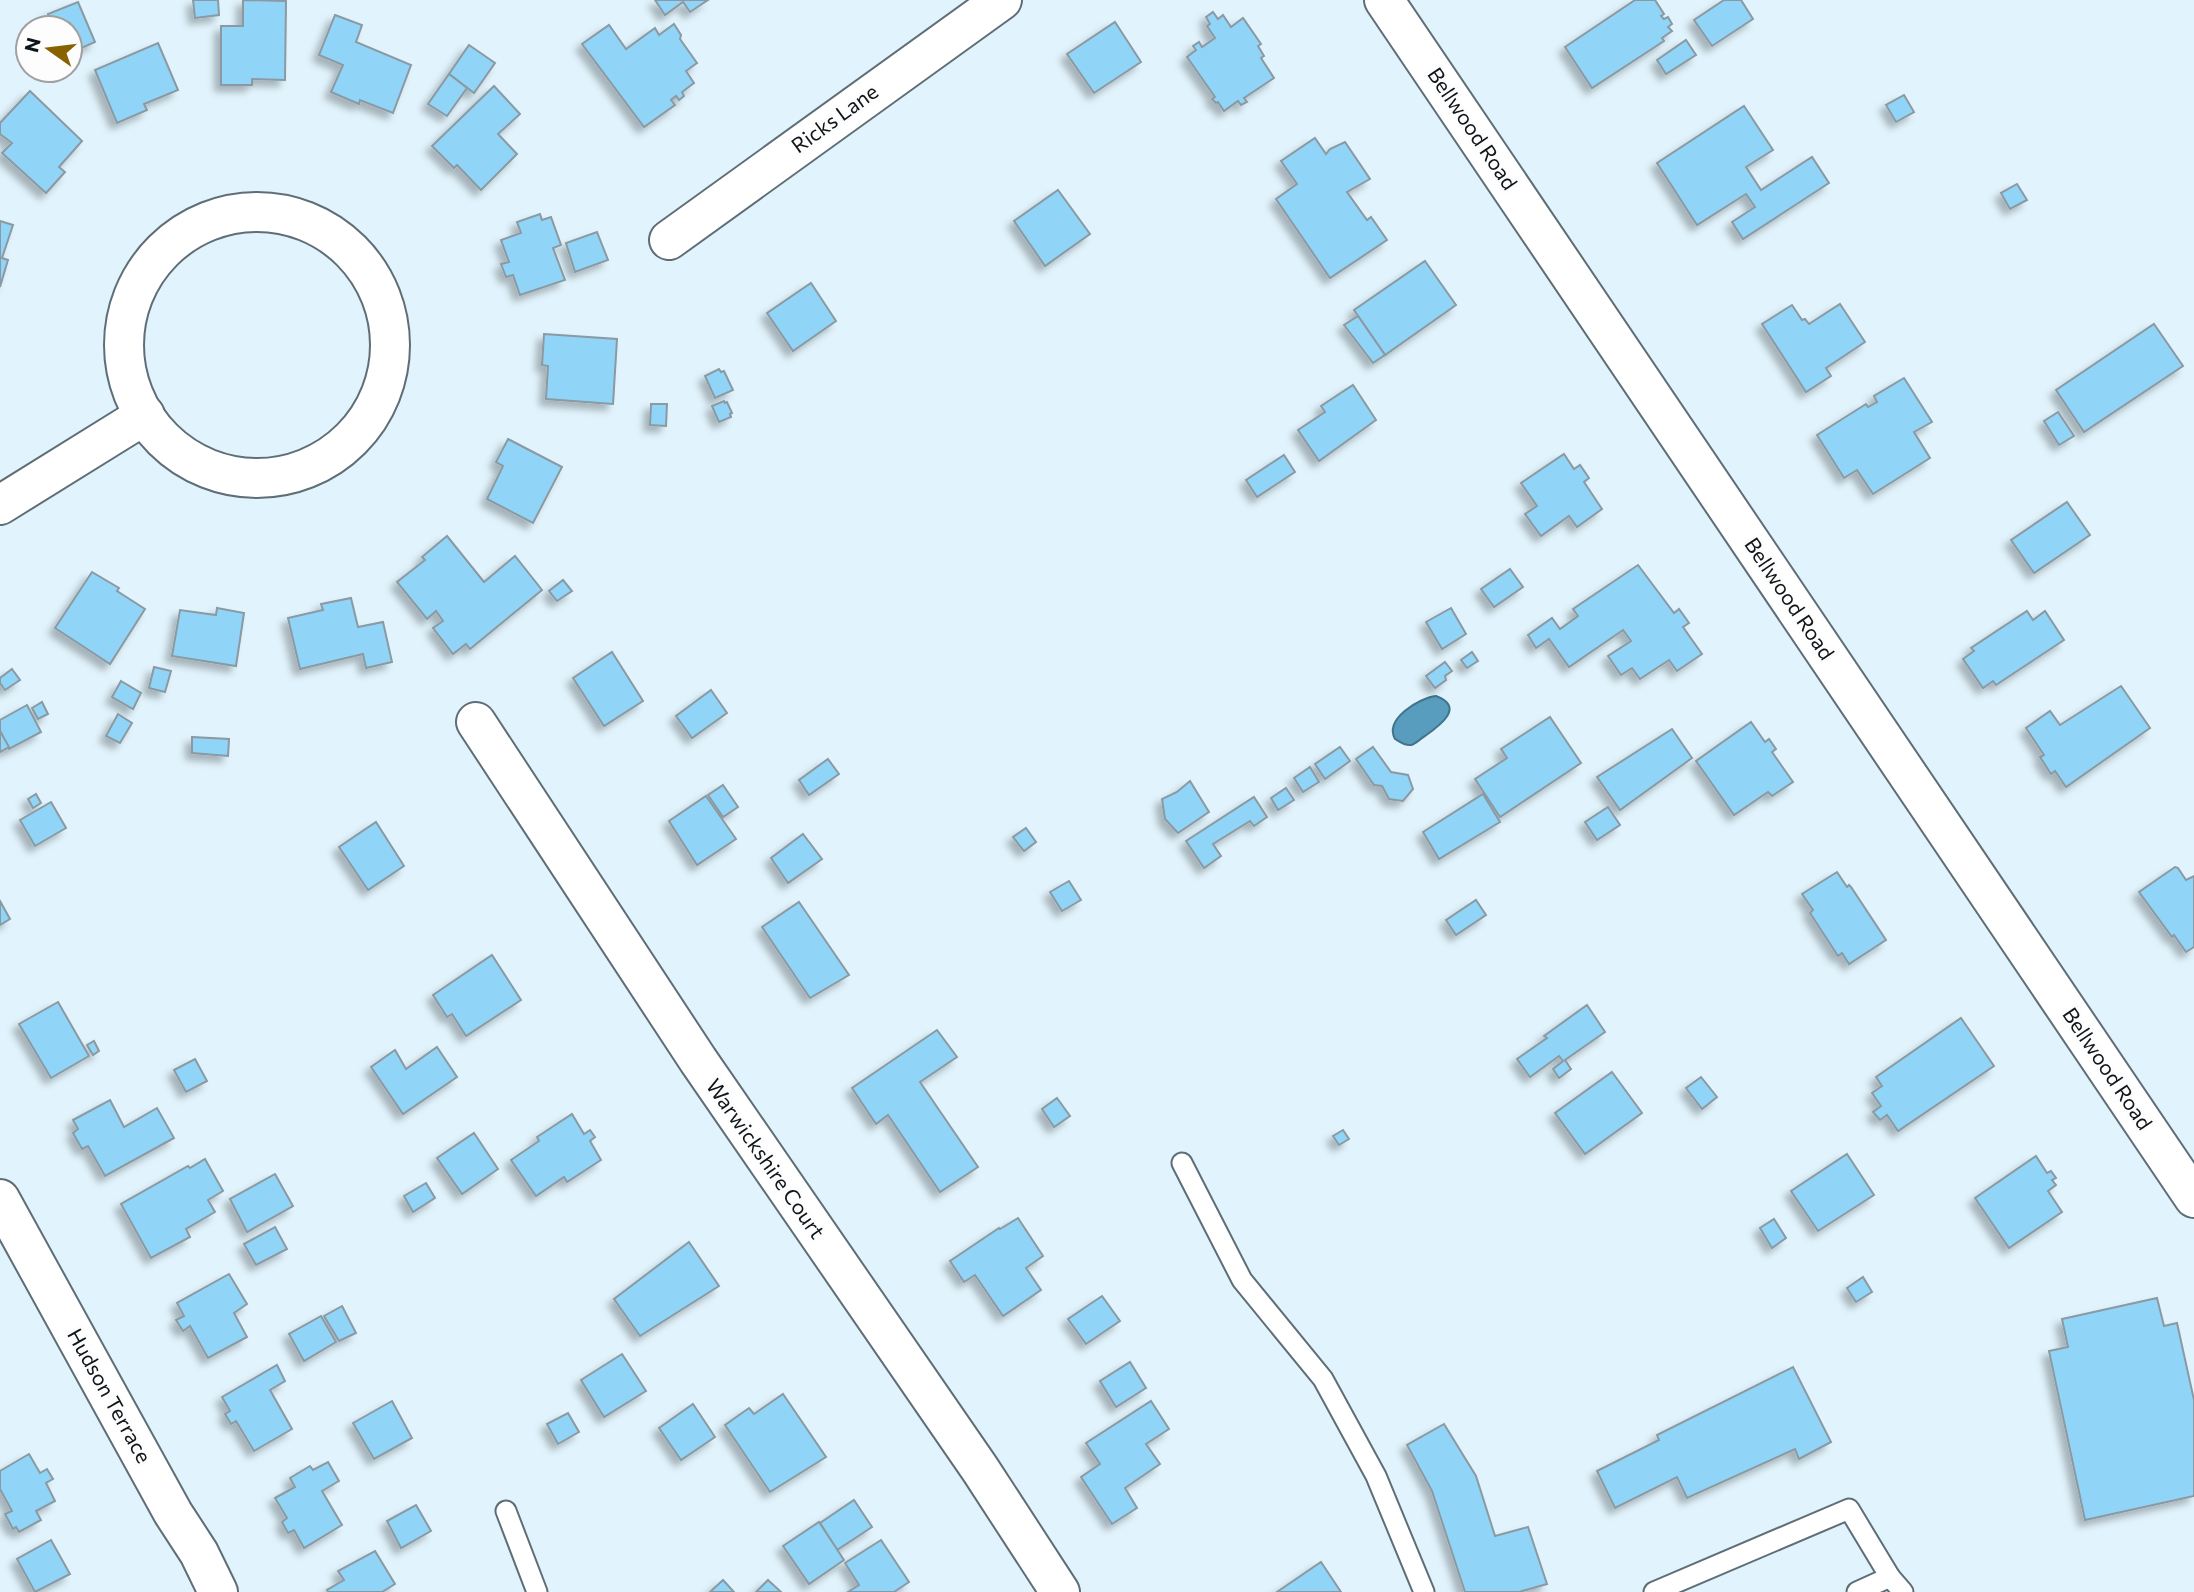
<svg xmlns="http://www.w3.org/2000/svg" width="2194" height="1592" viewBox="0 0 2194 1592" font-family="Commissioner,sans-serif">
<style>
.water{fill:#589cbe;stroke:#42748c;stroke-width:2}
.building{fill:#90d5f8;stroke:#8a99a2;stroke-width:2;filter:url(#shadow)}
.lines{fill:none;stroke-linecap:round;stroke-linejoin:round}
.service-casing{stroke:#5f6e76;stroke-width:23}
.minor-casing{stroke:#5f6e76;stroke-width:42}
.service{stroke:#fff;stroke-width:19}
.minor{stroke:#fff;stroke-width:38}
.labels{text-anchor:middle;stroke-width:7;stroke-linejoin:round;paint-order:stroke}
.street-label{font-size:21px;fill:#0f1518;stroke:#fdfdfd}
</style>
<defs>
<filter id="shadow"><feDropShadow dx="-6" dy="6" stdDeviation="3.5" flood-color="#0004"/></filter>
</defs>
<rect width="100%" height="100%" fill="#e1f3fc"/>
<!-- water -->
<path class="water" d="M1436 696C1466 707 1439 726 1425 736 1421 738 1416 744 1411 745 1405 746 1400 742 1395 739 1384 719 1419 698 1436 696Z"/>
<!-- building -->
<g class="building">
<path d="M193 0H218L219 15 195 18Z"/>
<path d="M243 0 286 1 285 80 252 79V85H221V26H243Z"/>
<path d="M655 0H708L690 12 683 2 665 15Z"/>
<path d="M1635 0H1655L1664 14 1661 16 1664 19 1668 17 1672 24 1668 27 1672 31 1662 38 1664 41 1592 88 1565 47Z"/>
<path d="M1724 0H1741L1753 19 1712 46 1694 20Z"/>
<path d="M78 2 95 42 70 53V28H54L48 14Z"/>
<path d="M1213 12 1218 19 1223 15 1231 27 1243 18 1261 44 1258 46 1264 56 1261 58 1274 78 1244 98 1247 102 1241 105 1238 101 1224 111 1218 102 1216 103 1212 99 1215 97 1187 57 1196 50 1193 46 1199 42 1202 47 1215 38 1207 26 1210 24 1206 17Z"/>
<path d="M335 15 362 25 356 42 411 65 393 113 360 100 359 104 331 92 343 65 319 55Z"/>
<path d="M1115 22 1141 62 1094 93 1067 54Z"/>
<path d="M674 24 681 35 680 39 697 63 686 71 694 83 682 92 684 96 679 100 676 96 671 100 675 105 644 127 582 44 609 25 626 49 655 28 659 35Z"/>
<path d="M1686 40 1696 55 1666 74 1657 60Z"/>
<path d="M158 43 178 90 144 104 147 110 117 123 95 70Z"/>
<path d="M469 45 495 63 474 93 449 74Z"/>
<path d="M449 74 467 88 447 116 428 104Z"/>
<path d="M494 86 520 114 498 134 517 154 481 190 457 165 454 168 432 146Z"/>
<path d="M30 91 82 141 59 167 65 172 46 193 2 153 12 143 0 134V123Z"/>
<path d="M1904 95 1914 112 1896 122 1886 105Z"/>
<path d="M1744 106 1773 150 1746 167 1761 190 1812 157 1829 183 1743 239 1732 222 1755 207 1746 194 1697 225 1657 163Z"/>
<path d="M1315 138 1326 154 1330 149 1345 142 1370 179 1347 192 1367 220 1371 217 1387 240 1330 278 1276 199 1297 184 1281 161Z"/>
<path d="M2017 184 2027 200 2010 209 2001 193Z"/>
<path d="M1058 190 1090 234 1045 266 1014 221Z"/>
<path d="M540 214 542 220 551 217 561 245 553 248 565 280 520 295 513 275 506 277 501 264 509 262 501 240 521 233 517 222Z"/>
<path d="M0 221 13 225 2 258 8 260 0 287Z"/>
<path d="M597 232 608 260 575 272 566 243Z"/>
<path d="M1425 261 1456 305 1385 355 1354 310Z"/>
<path d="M811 283 836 321 793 351 767 313Z"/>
<path d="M1840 304 1865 342 1826 368 1831 376 1806 392 1762 324 1792 305 1802 320 1805 319 1809 324Z"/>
<path d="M1358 316 1385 355 1373 363 1344 325Z"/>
<path d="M2154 324 2183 366 2084 432 2056 390Z"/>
<path d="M544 334 617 339 613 404 546 399 548 366 542 365Z"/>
<path d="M719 369 721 372 724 371 733 390 715 398 705 376Z"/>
<path d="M1904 378 1932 422 1914 432 1930 458 1873 494 1857 470 1844 478 1817 435 1866 404 1868 407 1877 402 1874 396Z"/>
<path d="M1353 385 1376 420 1319 461 1298 430 1325 412 1321 406Z"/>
<path d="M724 401 725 403 727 402 732 413 730 414 731 417 719 422 712 406Z"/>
<path d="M651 404H667L666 426 650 425Z"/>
<path d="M2058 412 2074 436 2059 445 2044 421Z"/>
<path d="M508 439 562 467 533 523 487 499 503 466 496 462Z"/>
<path d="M1564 454 1574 469 1580 465 1589 478 1584 482 1602 509 1577 527 1569 516 1541 536 1525 514 1537 506 1521 483Z"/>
<path d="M1284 455 1295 472 1257 497 1246 480Z"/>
<path d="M2067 502 2090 535 2034 573 2011 540Z"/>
<path d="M447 536 484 582 515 556 542 590 470 649 466 644 453 654 433 628 443 621 436 611 427 619 397 582 425 560 422 557Z"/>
<path d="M1638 565 1674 613 1679 609 1689 623 1683 627 1702 654 1677 671 1669 660 1640 679 1632 668 1621 675 1608 656 1631 641 1623 630 1569 667 1549 639 1536 648 1528 635 1552 618 1560 629 1578 616 1573 609Z"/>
<path d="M1510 569 1523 587 1494 607 1481 589Z"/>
<path d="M92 572 119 588 117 591 145 609 110 664 55 628Z"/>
<path d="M563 580 572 591 557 601 549 591Z"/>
<path d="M351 598 358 627 383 622 392 662 366 668 363 654 300 669 288 618 323 610 321 604Z"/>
<path d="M217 608 244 613 236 666 172 656 180 610 216 615Z"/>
<path d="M1451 608 1466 634 1442 649 1426 622Z"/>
<path d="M2027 611 2033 620 2045 611 2064 640 1996 685 1993 681 1983 688 1963 659 1974 651 1971 648Z"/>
<path d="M612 652 643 701 604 726 573 678Z"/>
<path d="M1472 652 1478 661 1467 668 1461 660Z"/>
<path d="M1445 662 1452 671 1445 676 1446 680 1435 688 1426 676Z"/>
<path d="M154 667 171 671 165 692 149 688Z"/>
<path d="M12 669 20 680 5 690 0 683V678Z"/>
<path d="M121 681 141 693 133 709 112 697Z"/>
<path d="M2121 686 2150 728 2066 787 2055 771 2051 774 2040 757 2044 755 2026 728 2050 711 2060 725Z"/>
<path d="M711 690 727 713 692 738 676 716Z"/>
<path d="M42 702 48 714 38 719 32 708Z"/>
<path d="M27 705 41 732 9 749 0 731V720Z"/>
<path d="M118 714 132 723 120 743 106 736Z"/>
<path d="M1550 717 1581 763 1500 817 1475 779 1507 758 1501 749Z"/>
<path d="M1751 722 1765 742 1769 739 1776 749 1772 752 1793 782 1772 796 1768 792 1734 815 1696 761Z"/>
<path d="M1672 729 1692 758 1620 810 1597 777Z"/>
<path d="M0 731 9 747 0 752Z"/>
<path d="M192 737 229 739 228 756 192 753Z"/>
<path d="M1340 747 1350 761 1325 779 1315 764Z"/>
<path d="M1373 747 1391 772 1408 775 1413 789 1403 801 1389 799 1382 786 1374 785 1356 759Z"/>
<path d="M828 759 839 774 809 795 799 780Z"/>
<path d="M1310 767 1319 782 1303 792 1294 778Z"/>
<path d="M1190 781 1209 812 1178 833 1165 819 1162 799 1177 792Z"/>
<path d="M723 785 738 807 723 817 708 795Z"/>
<path d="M1286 788 1294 800 1278 810 1271 798Z"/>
<path d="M36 794 41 803 33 808 28 799Z"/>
<path d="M1483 794 1500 822 1439 859 1423 832Z"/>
<path d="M706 796 736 839 697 865 669 821Z"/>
<path d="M1254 797 1267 817 1254 826 1250 821 1213 844 1221 856 1204 868 1186 841Z"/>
<path d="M51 802 66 828 35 846 20 820Z"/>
<path d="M1608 807 1620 825 1597 840 1585 822Z"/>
<path d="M376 822 404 866 368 890 339 847Z"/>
<path d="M1026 828 1036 842 1024 851 1013 837Z"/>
<path d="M803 834 822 859 788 883 771 858Z"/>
<path d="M2175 867 2178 868 2186 880 2194 876V947L2186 952 2174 935 2172 937 2139 892Z"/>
<path d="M1837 872 1847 887 1849 885 1851 887 1886 940 1849 964 1842 953 1838 956 1810 913 1813 910 1802 894Z"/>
<path d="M1069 881 1081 900 1062 911 1050 892Z"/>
<path d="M1476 900 1486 915 1456 935 1446 920Z"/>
<path d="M0 901 10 919 0 925Z"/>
<path d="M799 902 849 975 810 998 762 927Z"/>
<path d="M492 955 521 1000 466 1036 452 1014 447 1017 433 995Z"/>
<path d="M58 1002 89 1056 51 1078 19 1024Z"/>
<path d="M1587 1005 1605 1032 1565 1060 1571 1069 1559 1078 1553 1069 1563 1061 1559 1056 1530 1077 1517 1059 1547 1038 1544 1036Z"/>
<path d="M1961 1018 1994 1066 1898 1131 1887 1115 1880 1120 1873 1112 1881 1106 1872 1093 1882 1086 1876 1077Z"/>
<path d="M937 1030 957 1057 920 1082 978 1167 940 1192 888 1115 876 1124 852 1088Z"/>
<path d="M94 1041 99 1051 93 1055 87 1045Z"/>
<path d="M437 1047 457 1077 403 1114 371 1067 395 1050 406 1069Z"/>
<path d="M195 1059 207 1081 186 1092 174 1070Z"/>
<path d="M1612 1072 1642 1113 1585 1154 1555 1113Z"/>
<path d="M1701 1077 1717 1097 1702 1109 1686 1088Z"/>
<path d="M1057 1098 1070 1116 1054 1127 1042 1109Z"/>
<path d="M110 1100 124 1127 157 1108 174 1138 105 1176 88 1146 82 1149 73 1133 78 1129 73 1120Z"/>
<path d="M572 1114 584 1134 590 1130 595 1137 590 1141 601 1160 567 1182 564 1177 536 1196 511 1160 539 1141 537 1137Z"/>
<path d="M1343 1130 1349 1139 1339 1145 1333 1136Z"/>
<path d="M474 1133 498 1169 462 1194 437 1158Z"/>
<path d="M1847 1154 1874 1195 1818 1231 1791 1191Z"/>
<path d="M2036 1156 2047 1173 2051 1171 2056 1178 2052 1180 2056 1185 2048 1191 2062 1212 2009 1248 1975 1198Z"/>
<path d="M205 1159 223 1191 208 1200 215 1212 186 1229 190 1237 151 1258 121 1204 188 1166 190 1168Z"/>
<path d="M275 1174 293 1206 247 1232 230 1199Z"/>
<path d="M426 1183 435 1198 413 1212 404 1196Z"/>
<path d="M1018 1218 1043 1256 1026 1268 1041 1290 1003 1316 975 1275 964 1282 950 1261 999 1228 1000 1229Z"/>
<path d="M1774 1219 1786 1238 1772 1248 1760 1228Z"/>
<path d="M275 1227 287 1249 256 1265 244 1244Z"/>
<path d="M689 1242 719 1286 640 1336 614 1299Z"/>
<path d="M229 1274 247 1304 234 1313 247 1337 208 1358 190 1326 183 1331 176 1320 184 1316 177 1303Z"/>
<path d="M1863 1277 1872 1292 1856 1302 1847 1288Z"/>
<path d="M1102 1296 1120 1321 1086 1344 1068 1319Z"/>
<path d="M2157 1298 2164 1326 2177 1323 2194 1400V1496L2085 1520 2049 1351 2068 1347 2062 1319Z"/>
<path d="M342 1306 356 1333 339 1341 324 1316Z"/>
<path d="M321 1316 336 1342 304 1361 289 1334Z"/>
<path d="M622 1354 646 1391 604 1417 581 1380Z"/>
<path d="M1130 1362 1146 1388 1116 1407 1100 1381Z"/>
<path d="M277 1365 285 1381 270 1390 292 1429 254 1451 236 1421 231 1424 225 1414 230 1411 222 1397Z"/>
<path d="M1793 1367 1831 1442 1799 1459 1795 1449 1687 1498 1677 1477 1615 1508 1597 1471 1659 1440 1657 1435Z"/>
<path d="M783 1394 826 1457 770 1492 725 1425 749 1408 754 1414Z"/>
<path d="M392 1401 412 1438 374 1459 353 1423Z"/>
<path d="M1151 1401 1169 1429 1146 1444 1160 1464 1125 1488 1137 1508 1112 1524 1081 1477 1100 1464 1086 1443Z"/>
<path d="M693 1404 715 1437 681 1460 659 1428Z"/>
<path d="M568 1413 579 1432 558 1444 547 1424Z"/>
<path d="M1444 1424 1476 1476 1495 1536 1528 1527 1547 1584 1519 1592H1465L1432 1491 1407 1445Z"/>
<path d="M29 1454 40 1473 47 1469 53 1479 46 1483 55 1501 36 1511 41 1520 19 1532 16 1527 13 1529 5 1514 12 1511 0 1489V1471Z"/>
<path d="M328 1462 339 1481 322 1491 342 1525 304 1548 294 1530 288 1533 282 1522 287 1518 275 1498 295 1487 290 1478 310 1466 313 1470Z"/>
<path d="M854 1500 872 1527 837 1550 820 1523Z"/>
<path d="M416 1505 431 1531 401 1548 387 1521Z"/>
<path d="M819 1522 844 1560 809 1584 783 1546Z"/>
<path d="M51 1540 70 1574 35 1592 17 1559Z"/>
<path d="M881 1540 909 1582 894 1592H848L859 1585 845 1563Z"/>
<path d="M375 1551 395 1584 382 1592H328L327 1590 344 1580 338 1571Z"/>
<path d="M1321 1562 1341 1592H1277Z"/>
<path d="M723 1580 734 1592H710Z"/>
<path d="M768 1580 781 1592H756Z"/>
</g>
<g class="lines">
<!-- service casing -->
<g class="service-casing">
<g id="service">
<path d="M1182 1163 1242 1280 1323 1379 1376 1476 1424 1592"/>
<path d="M506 1511 537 1592"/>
<path d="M1654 1592 1849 1509 1890 1577 1903 1592"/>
<path d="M1857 1592 1890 1577"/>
</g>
</g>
<!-- minor casing -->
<g class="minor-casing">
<g id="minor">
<path d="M1384 0 2194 1198"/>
<circle cx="257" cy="345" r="133"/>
<path d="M669 240 1002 0"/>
<path d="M0 505 145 415"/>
<path d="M476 722 698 1060 980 1469 1060 1592"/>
<path d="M0 1199 173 1513 199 1553 218 1592"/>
</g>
</g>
<!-- service -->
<use href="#service" class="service"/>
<!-- minor -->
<use href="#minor" class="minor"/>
</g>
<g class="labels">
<!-- street labels -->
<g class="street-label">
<text transform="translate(835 119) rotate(-36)" y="7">Ricks Lane</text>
<text transform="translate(1472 129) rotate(56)" y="7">Bellwood Road</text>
<text transform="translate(1789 599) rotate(56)" y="7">Bellwood Road</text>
<text transform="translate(2107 1069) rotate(56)" y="7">Bellwood Road</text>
<text transform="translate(765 1159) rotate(55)" y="7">Warwickshire Court</text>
<text transform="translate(109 1396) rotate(61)" y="7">Hudson Terrace</text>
</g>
</g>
<!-- north arrow -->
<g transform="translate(49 49) rotate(284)"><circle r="33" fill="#fdfdfd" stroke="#9ea0a1" stroke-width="2"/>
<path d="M0-5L12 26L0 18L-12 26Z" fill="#886100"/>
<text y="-10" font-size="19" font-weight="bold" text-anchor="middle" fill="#0f1518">N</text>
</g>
</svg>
